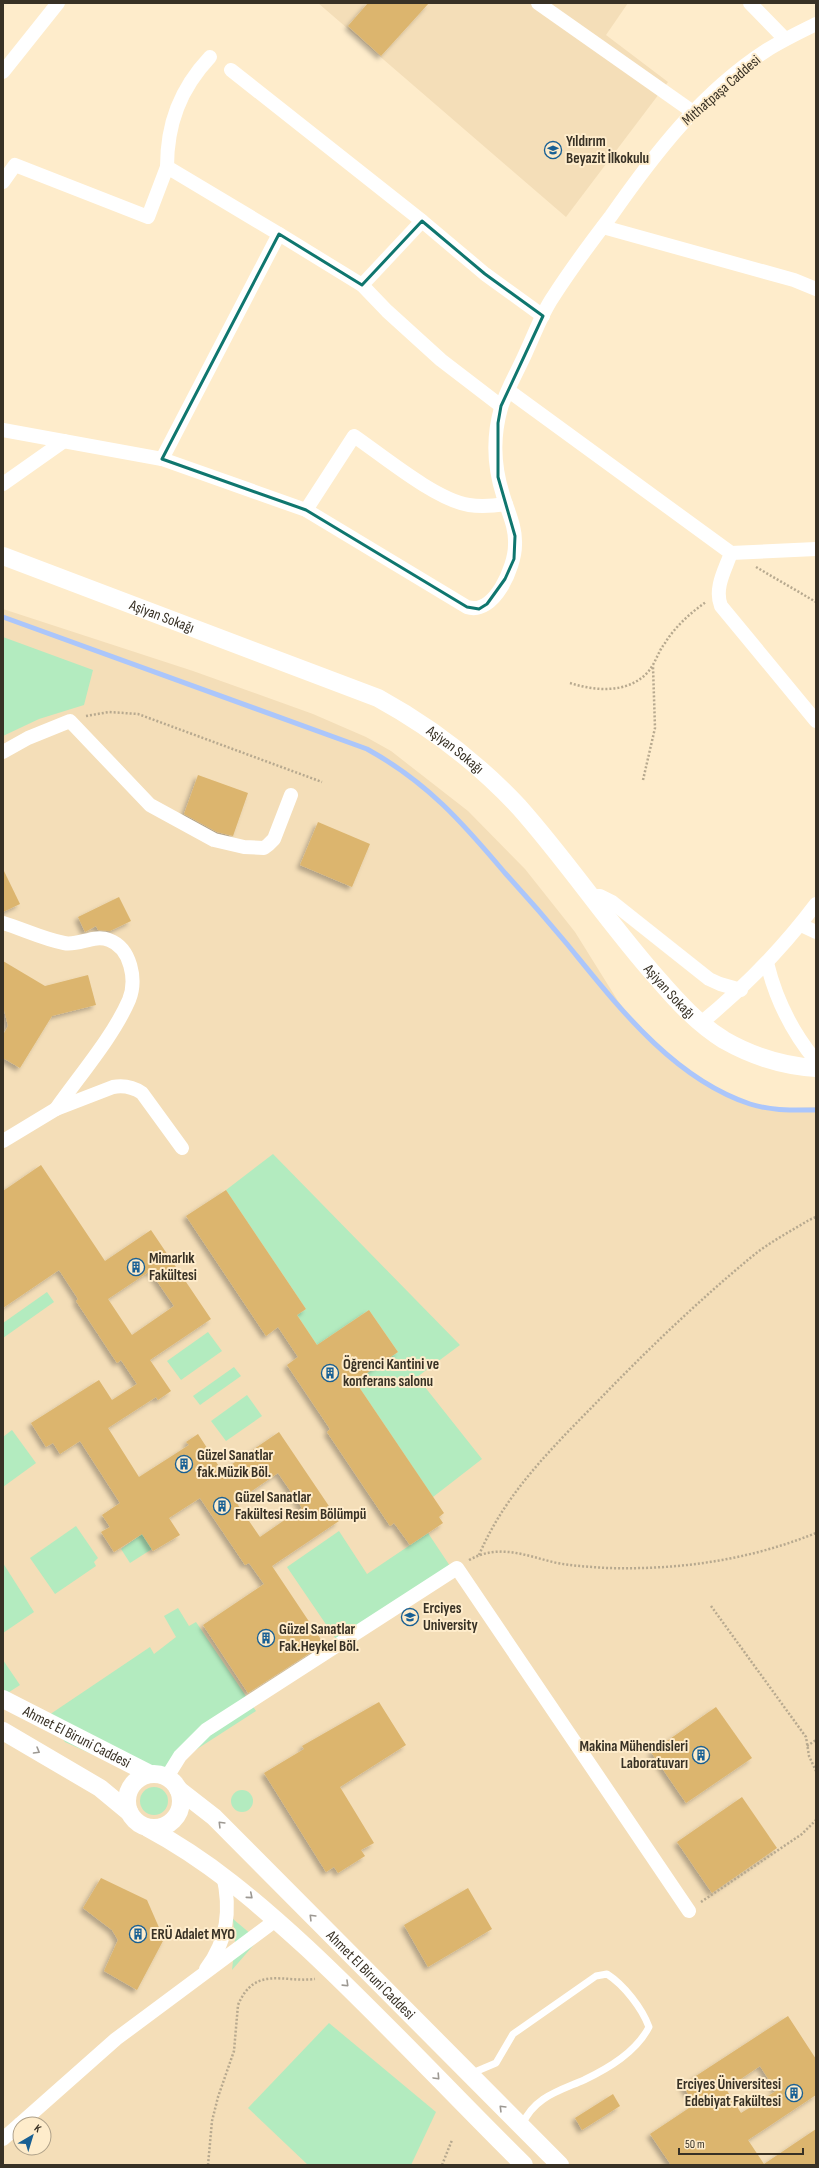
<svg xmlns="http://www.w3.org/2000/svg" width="819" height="2168" viewBox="0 0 819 2168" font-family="'Sofia Sans Condensed',sans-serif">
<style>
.built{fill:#f4deb8;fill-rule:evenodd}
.green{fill:#b3ebbf}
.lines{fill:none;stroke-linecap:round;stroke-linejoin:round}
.stream{stroke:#abc6fb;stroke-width:5}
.building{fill:#dcb56e;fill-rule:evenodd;filter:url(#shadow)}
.path{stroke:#b7a98f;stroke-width:2.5;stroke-dasharray:2 2;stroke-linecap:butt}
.service{stroke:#fff;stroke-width:7}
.minor{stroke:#fff;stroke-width:14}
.tertiary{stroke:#fff;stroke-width:18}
.oneway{stroke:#9c9892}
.marked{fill:none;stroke:#0f766e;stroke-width:3;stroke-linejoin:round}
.labels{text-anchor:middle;stroke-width:4;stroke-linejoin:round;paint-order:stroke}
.street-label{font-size:15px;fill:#383125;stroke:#feeccb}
.poi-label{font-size:15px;font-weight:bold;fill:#383125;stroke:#feeccb;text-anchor:start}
</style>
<defs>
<filter id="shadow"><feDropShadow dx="-3.5" dy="3.5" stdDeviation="2" flood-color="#0004"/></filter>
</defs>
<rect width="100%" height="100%" fill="#feeccb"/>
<!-- built -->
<g class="built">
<path d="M318 3H628L606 35 668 82 566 217Z"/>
<path d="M3 609 193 671 313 714 366 737 391 751 468 811 525 869 575 932 618 1001 633 1020 667 1055 715 1090 741 1103 776 1109 816 1107V2165H3ZM20 2124H44V2148H20Z"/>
</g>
<!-- green -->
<g class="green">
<path d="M3 637 93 670 84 705 39 719 3 736Z"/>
<path d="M273 1154 460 1345 417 1377 482 1459 433 1497 355 1381 398 1352 369 1310 317 1345 297 1315 306 1309 226 1190Z"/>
<path d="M47 1292 54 1302 3 1338V1323Z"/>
<path d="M208 1332 222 1351 181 1380 167 1361Z"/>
<path d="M234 1367 241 1376 200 1405 193 1396Z"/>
<path d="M247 1395 262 1416 226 1441 211 1421Z"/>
<path d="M12 1430 36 1463 3 1487V1437Z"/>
<path d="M76 1526 98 1558 94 1562 96 1566 55 1594 30 1558Z"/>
<path d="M339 1531 367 1574 428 1533 452 1569 340 1645 287 1567Z"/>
<path d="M142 1534 152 1549 130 1563 121 1549Z"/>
<path d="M3 1563 34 1612 3 1633Z"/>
<path d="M178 1608 189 1626 196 1622 256 1711 149 1780 65 1742 46 1717 150 1647 154 1654 176 1637 164 1616Z"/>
<path d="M3 1660 20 1685 3 1696Z"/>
<circle cx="154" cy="1801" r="14"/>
<circle cx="242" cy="1801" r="11"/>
<path d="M233 1919 258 1940 232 1970 235 1943Z"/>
<path d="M329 2023 436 2112 411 2165H308L248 2108Z"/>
</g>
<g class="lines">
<!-- stream -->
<path class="stream" d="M3 617 367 749C427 782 462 822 505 873 526 896 547 920 567 944 617 1005 672 1078 750 1104 772 1111 794 1110 816 1110"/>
</g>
<!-- building -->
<g class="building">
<path d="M368 3H429L381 56 348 26Z"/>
<path d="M198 775 248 793 233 836 217 832 184 814Z"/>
<path d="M318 822 370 844 352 887 300 865Z"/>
<path d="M3 869 20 904 3 912Z"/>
<path d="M119 897 131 921 110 931 98 930 96 926 85 932 78 917Z"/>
<path d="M3 961 45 986 88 975 96 1005 52 1016 20 1068 3 1058V1035L8 1026 3 1006Z"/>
<path d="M41 1165 105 1261 151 1230 211 1319 150 1360 171 1391 158 1400 156 1397 108 1428 139 1477 189 1445 186 1442 198 1434 222 1471 279 1432 339 1521 272 1566 324 1644 248 1693 203 1625 264 1584 249 1563 245 1565 200 1498 169 1518 180 1535 153 1551 142 1534 114 1552 101 1532 110 1527 102 1515 120 1503 80 1441 60 1454 53 1443 46 1447 31 1423 99 1380 112 1400 137 1384 121 1360 117 1363 76 1301 78 1299 59 1270 3 1308V1191ZM150 1271 174 1306 132 1335 108 1299ZM278 1473 302 1508 260 1537 236 1502Z"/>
<path d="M226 1190 306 1309 297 1315 317 1345 369 1310 398 1352 355 1381 444 1513 439 1517 443 1523 410 1545 394 1523 390 1526 327 1432 330 1429 287 1365 298 1357 278 1327 266 1336 186 1216Z"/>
<path d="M379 1702 406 1745 340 1787 374 1843 361 1850 365 1856 338 1873 334 1867 326 1872 264 1773 304 1749 302 1746Z"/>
<path d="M716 1707 752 1758 686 1803 651 1752Z"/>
<path d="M742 1797 777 1848 712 1893 677 1842Z"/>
<path d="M101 1878 147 1900 164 1939 137 1990 104 1971 118 1940 112 1930 83 1908Z"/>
<path d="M468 1888 492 1929 428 1967 404 1925Z"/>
<path d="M788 2016 816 2059V2095L748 2140 764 2164 816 2129V2165H671L650 2134 695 2104 682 2085ZM760 2066 776 2091 741 2113 726 2089Z"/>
<path d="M613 2094 620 2106 582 2130 575 2118Z"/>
</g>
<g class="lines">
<!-- path -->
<g class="path">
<path d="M756 567 816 602"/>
<path d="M570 683C595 691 628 694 648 672 655 664 658 652 665 643 675 627 690 613 706 602"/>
<path d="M86 716 109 712 138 714 322 782"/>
<path d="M643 780 655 728 653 667"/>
<path d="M479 1555C505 1494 551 1449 596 1403 646 1351 699 1300 755 1254 772 1241 791 1231 809 1220L816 1217"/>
<path d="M469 1560C500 1543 526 1556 557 1563 574 1566 591 1567 608 1568 680 1570 749 1560 816 1533"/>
<path d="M711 1606 806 1737 809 1756 816 1771"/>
<path d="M807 1746 816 1740"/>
<path d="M701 1902 802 1834 816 1820"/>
<path d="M208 2165 212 2121 218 2097 234 2051 238 2005C255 1965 283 1983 315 1979"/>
<path d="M442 2165 452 2140"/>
</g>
<!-- service -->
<path class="service" d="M470 2074 496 2063 513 2034 596 1976 607 1974C624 1985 642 2008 649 2027 636 2052 609 2068 584 2080 559 2091 534 2097 522 2125"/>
<!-- minor -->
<g class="minor">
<path d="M538 3 693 112"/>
<path d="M750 3 785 39"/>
<path d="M231 70 422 221 485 274 543 316"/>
<path d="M3 72 58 3"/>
<path d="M167 167C167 124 180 89 210 57"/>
<path d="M3 182 15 165 148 217 167 167 279 234"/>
<path d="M603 227 794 280 816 289"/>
<path d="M362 285 422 221"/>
<path d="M509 391 731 553C725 570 714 588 721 606L816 721"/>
<path d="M3 430 162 459 306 510 467 607C494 616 515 567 515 545 516 527 508 512 503 495 494 467 493 436 501 408 507 388 519 369 527 350 535 333 542 313 553 297 571 269 591 242 611 216 655 153 702 92 767 50 783 40 800 32 816 24"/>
<path d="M162 459 279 234 362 285 387 311 441 360 501 406"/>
<path d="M3 484 64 441"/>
<path d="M306 510 354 436C383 456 436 500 469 505 481 507 493 506 506 504"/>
<path d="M731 553 816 549"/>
<path d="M3 752 28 738 70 721 150 805 214 840 244 847 264 848 268 845 274 839 291 795"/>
<path d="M590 896H600L612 902 709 979 720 984 741 990"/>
<path d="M3 923C23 929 43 939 64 943 79 946 94 934 109 940 131 948 137 980 129 1000 113 1037 79 1076 56 1109"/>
<path d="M801 925 816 932"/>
<path d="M767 963C776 1000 792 1032 816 1061"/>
<path d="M701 1023C744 988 782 949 816 904"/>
<path d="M3 1141 56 1109 113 1087C124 1085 133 1087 142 1093L182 1148"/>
<path d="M167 1777 180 1756 206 1730 457 1568 689 1911"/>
<path d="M206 1969C228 1940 231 1909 223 1875"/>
<path d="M20 2124 116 2039 276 1920"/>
<path d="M3 2139 20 2124"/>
</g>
<!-- tertiary -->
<g class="tertiary">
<path id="s1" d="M3 556 378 698C431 727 478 763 519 807 568 862 609 924 658 979 678 1002 698 1024 724 1040 752 1056 784 1066 816 1068"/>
<path id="s2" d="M3 1699 150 1774"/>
<path d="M3 1731 100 1788 129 1812"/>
<circle cx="154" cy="1801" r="27"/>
<path id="s3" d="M178 1789 214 1817 560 2165"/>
<path d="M148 1828C208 1860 257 1902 307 1948 382 2018 451 2093 524 2165"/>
</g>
</g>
<!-- one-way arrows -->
<defs><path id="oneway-chevron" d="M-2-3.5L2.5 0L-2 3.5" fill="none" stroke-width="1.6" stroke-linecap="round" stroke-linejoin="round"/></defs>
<g class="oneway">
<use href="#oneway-chevron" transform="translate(37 1751) rotate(30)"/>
<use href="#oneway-chevron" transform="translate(221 1824) rotate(-135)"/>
<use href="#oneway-chevron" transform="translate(250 1896) rotate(40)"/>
<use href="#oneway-chevron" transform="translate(312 1917) rotate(-135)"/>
<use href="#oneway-chevron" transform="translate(346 1984) rotate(44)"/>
<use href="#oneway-chevron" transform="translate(437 2077) rotate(47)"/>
<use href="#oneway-chevron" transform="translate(502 2108) rotate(-135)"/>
</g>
<!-- marked area -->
<path class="marked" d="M422 221 485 274 543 316 501 406 498 423V477L515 536 514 559 505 579 487 604 479 609 467 607 306 510 162 459 279 234 362 285Z"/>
<!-- icons -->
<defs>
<g id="school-ring" transform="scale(0.9)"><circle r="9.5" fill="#feeccb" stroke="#196094" stroke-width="1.5"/><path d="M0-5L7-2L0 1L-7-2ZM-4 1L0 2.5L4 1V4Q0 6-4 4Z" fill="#196094"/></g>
<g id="building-ring" transform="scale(0.9)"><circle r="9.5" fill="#feeccb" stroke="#196094" stroke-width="1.5"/><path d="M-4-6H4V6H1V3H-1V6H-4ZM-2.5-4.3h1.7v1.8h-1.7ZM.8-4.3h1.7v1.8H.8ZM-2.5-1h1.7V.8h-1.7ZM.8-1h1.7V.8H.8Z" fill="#196094"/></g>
<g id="university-ring" transform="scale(0.9)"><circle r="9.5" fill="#feeccb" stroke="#196094" stroke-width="1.5"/><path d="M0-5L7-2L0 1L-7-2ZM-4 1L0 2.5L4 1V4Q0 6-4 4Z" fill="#196094"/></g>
</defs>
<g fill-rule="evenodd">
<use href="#school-ring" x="553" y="150"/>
<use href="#building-ring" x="136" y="1267"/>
<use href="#building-ring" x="330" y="1373"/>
<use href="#building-ring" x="184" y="1464"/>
<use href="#building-ring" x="222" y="1506"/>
<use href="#university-ring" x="410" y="1617"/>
<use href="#building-ring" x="266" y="1638"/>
<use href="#building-ring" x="701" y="1755"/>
<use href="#building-ring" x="138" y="1934"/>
<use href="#building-ring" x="794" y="2093"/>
</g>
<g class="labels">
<!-- street labels -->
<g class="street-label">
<text transform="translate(721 90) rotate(-41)" y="5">Mithatpaşa Caddesi</text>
<text dy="5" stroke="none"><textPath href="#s1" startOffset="170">Aşiyan Sokağı</textPath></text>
<text dy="5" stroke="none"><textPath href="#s1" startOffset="494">Aşiyan Sokağı</textPath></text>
<text dy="5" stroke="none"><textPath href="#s1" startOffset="818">Aşiyan Sokağı</textPath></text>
<text dy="5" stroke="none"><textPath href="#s2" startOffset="83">Ahmet El Biruni Caddesi</textPath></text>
<text dy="5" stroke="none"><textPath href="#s3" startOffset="268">Ahmet El Biruni Caddesi</textPath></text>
</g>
<!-- poi labels -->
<g class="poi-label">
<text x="566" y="146">Yıldırım<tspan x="566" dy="17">Beyazit İlkokulu</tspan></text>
<text x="149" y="1263">Mimarlık<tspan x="149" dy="17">Fakültesi</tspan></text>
<text x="343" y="1369">Öğrenci Kantini ve<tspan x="343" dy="17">konferans salonu</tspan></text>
<text x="197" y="1460">Güzel Sanatlar<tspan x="197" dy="17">fak.Müzik Böl.</tspan></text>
<text x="235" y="1502">Güzel Sanatlar<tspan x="235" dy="17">Fakültesi Resim Bölümpü</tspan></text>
<text x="423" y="1613">Erciyes<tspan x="423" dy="17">University</tspan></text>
<text x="279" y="1634">Güzel Sanatlar<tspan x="279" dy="17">Fak.Heykel Böl.</tspan></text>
<text x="688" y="1751" text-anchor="end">Makina Mühendisleri<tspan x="688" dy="17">Laboratuvarı</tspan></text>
<text x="151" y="1939">ERÜ Adalet MYO</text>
<text x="781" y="2089" text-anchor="end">Erciyes Üniversitesi<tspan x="781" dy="17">Edebiyat Fakültesi</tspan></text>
</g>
</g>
<!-- border -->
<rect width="819" height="2168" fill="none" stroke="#383125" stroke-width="8"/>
<!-- north arrow -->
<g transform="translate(32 2136) rotate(38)"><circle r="19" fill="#feeccb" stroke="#afa189"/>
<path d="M0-3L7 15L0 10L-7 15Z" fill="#196094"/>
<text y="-6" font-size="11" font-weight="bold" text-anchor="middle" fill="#383125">K</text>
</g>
<!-- scale -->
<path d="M679 2148v6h124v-6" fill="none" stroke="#383125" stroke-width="2"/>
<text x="685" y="2148" font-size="12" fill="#383125" stroke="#feeccb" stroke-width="3" paint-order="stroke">50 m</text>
</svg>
